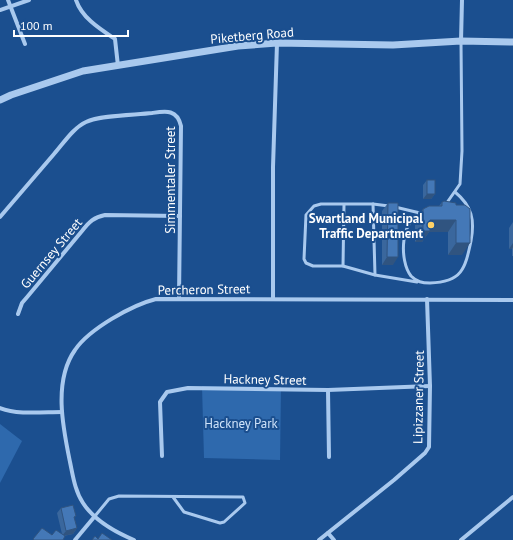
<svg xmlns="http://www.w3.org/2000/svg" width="513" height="540" viewBox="0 0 513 540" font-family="'PT Sans',sans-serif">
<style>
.green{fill:#2e69ad}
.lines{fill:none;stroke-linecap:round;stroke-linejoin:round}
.service{stroke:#a9c9ee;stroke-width:3}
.minor{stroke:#a9c9ee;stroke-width:4}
.tertiary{stroke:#a9c9ee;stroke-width:7}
.wall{fill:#3a679d}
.shaded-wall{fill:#305480}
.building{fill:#4478b7;stroke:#305480}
.poi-dot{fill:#ffd166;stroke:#1b4f8f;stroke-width:1.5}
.labels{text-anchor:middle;stroke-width:4;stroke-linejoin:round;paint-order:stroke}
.street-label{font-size:13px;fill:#fff;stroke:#1b4f8f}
.poi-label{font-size:13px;font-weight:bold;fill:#fff;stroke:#1b4f8f;text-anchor:end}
.park-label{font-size:13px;fill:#cfe3fa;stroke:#1b4f8f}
</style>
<rect width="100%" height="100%" fill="#1b4f8f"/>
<!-- green -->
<g class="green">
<path d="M202 386 281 387 280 460 204 458Z"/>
<path d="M0 424 22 441 0 483Z"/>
</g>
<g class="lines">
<!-- service -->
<g class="service">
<path d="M373 204 375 275"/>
<path d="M446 204 460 184 462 151 461 42"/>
<path d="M389 206 373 204H321L314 206 306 215 304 259 306 263 313 266H343L375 275 417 282"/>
<path d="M395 207 420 213"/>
<path d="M423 213C400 218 399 261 411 276 417 282 422 283 430 283 462 282 465 269 471 241 475 220 472 206 455 192"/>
<path d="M343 266 344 205"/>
<path d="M95 516 109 499 119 496 243 497 245 503 224 522 220 523 184 512 173 497"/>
</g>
<!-- minor -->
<g class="minor">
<path d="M8 0 25 44"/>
<path d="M76 0C82 18 100 29 115 39L118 66"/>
<path d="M0 10 29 0"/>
<path d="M461 41 462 0"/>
<path d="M0 217C18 196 36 175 54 154 63 144 73 128 86 122 100 115 135 115 152 113 166 111 177 109 181 126L179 298"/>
<path d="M273 299V167L277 43"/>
<path d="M18 314 22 303 28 296 82 231C89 222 94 217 105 215L180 216"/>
<path d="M328 390 329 457"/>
<path d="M0 408C17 415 43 412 62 412"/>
<path d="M162 456 160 402 167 392 188 388 328 390 430 386"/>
<path d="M328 533 334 540"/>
<path d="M75 540 95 516"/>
<path d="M134 540C115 532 94 520 83 503 75 491 73 476 70 462 63 428 53 381 75 350 89 329 132 305 156 299L513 300"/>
<path d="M319 540 394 480 425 453 429 447 430 386 427 299"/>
<path d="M461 540 513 497"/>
</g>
<!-- tertiary -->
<path class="tertiary" d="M0 100 11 95 83 71 238 46 277 43 393 45 461 41 513 42"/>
</g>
<!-- wall -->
<g class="wall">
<path d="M427 180 435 194 431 199H423V185Z"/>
<path d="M442 202 456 205 462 255H448V232H429L422 242H415V221L423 209 439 206Z"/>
<path d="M388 203 393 265H382V211Z"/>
<path d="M513 222V256H512V249H509V228Z"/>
<path d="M61 508 74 519 77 528 73 534 64 536 63 540H33L42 528 52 535 62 534 57 513Z"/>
</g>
<!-- shaded-wall -->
<g class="shaded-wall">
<path d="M427 194H435L431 199H423Z"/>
<path d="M430 220H456L448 232H429L422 242H415Z"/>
<path d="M456 243H470L462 255H448Z"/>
<path d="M513 243V247L512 249H509Z"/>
<path d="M387 257H398L393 265H382Z"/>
<path d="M77 528 73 534 62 536 66 531Z"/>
</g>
<!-- building -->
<g class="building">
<rect x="427" y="180" width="8" height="14"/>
<path d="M444 201 456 203V205H465L470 209V243H456V220H430V231H423V209L429 206H442V202Z"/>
<path d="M388 203H398V257H387Z"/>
<path d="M73 505 76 516 74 517 77 528 66 531 61 508Z"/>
<path d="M42 528 52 535 56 530 65 536 63 540H34L33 539Z"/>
<path d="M102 533 112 540H92L95 536 98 539Z"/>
</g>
<!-- markers -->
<circle class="poi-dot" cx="431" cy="225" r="4"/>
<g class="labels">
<!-- street labels -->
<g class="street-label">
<text transform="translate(252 35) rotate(-5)" y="5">Piketberg Road</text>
<text transform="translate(170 180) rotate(-90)" y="5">Simmentaler Street</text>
<text transform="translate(51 253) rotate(-50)" y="5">Guernsey Street</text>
<text transform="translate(204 289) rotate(-1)" y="5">Percheron Street</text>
<text transform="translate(265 379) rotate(1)" y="5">Hackney Street</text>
<text transform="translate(418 397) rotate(-89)" y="5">Lipizzaner Street</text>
</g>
<!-- poi labels -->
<g class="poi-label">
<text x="423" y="223">Swartland Municipal<tspan x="423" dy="15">Traffic Department</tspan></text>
</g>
<!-- park labels -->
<g class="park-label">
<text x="241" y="428">Hackney Park</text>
</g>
</g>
<!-- scale -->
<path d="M14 30v6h114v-6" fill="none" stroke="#ffffff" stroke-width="2"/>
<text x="20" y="30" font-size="12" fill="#ffffff" stroke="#1b4f8f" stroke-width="3" paint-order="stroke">100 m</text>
</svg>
